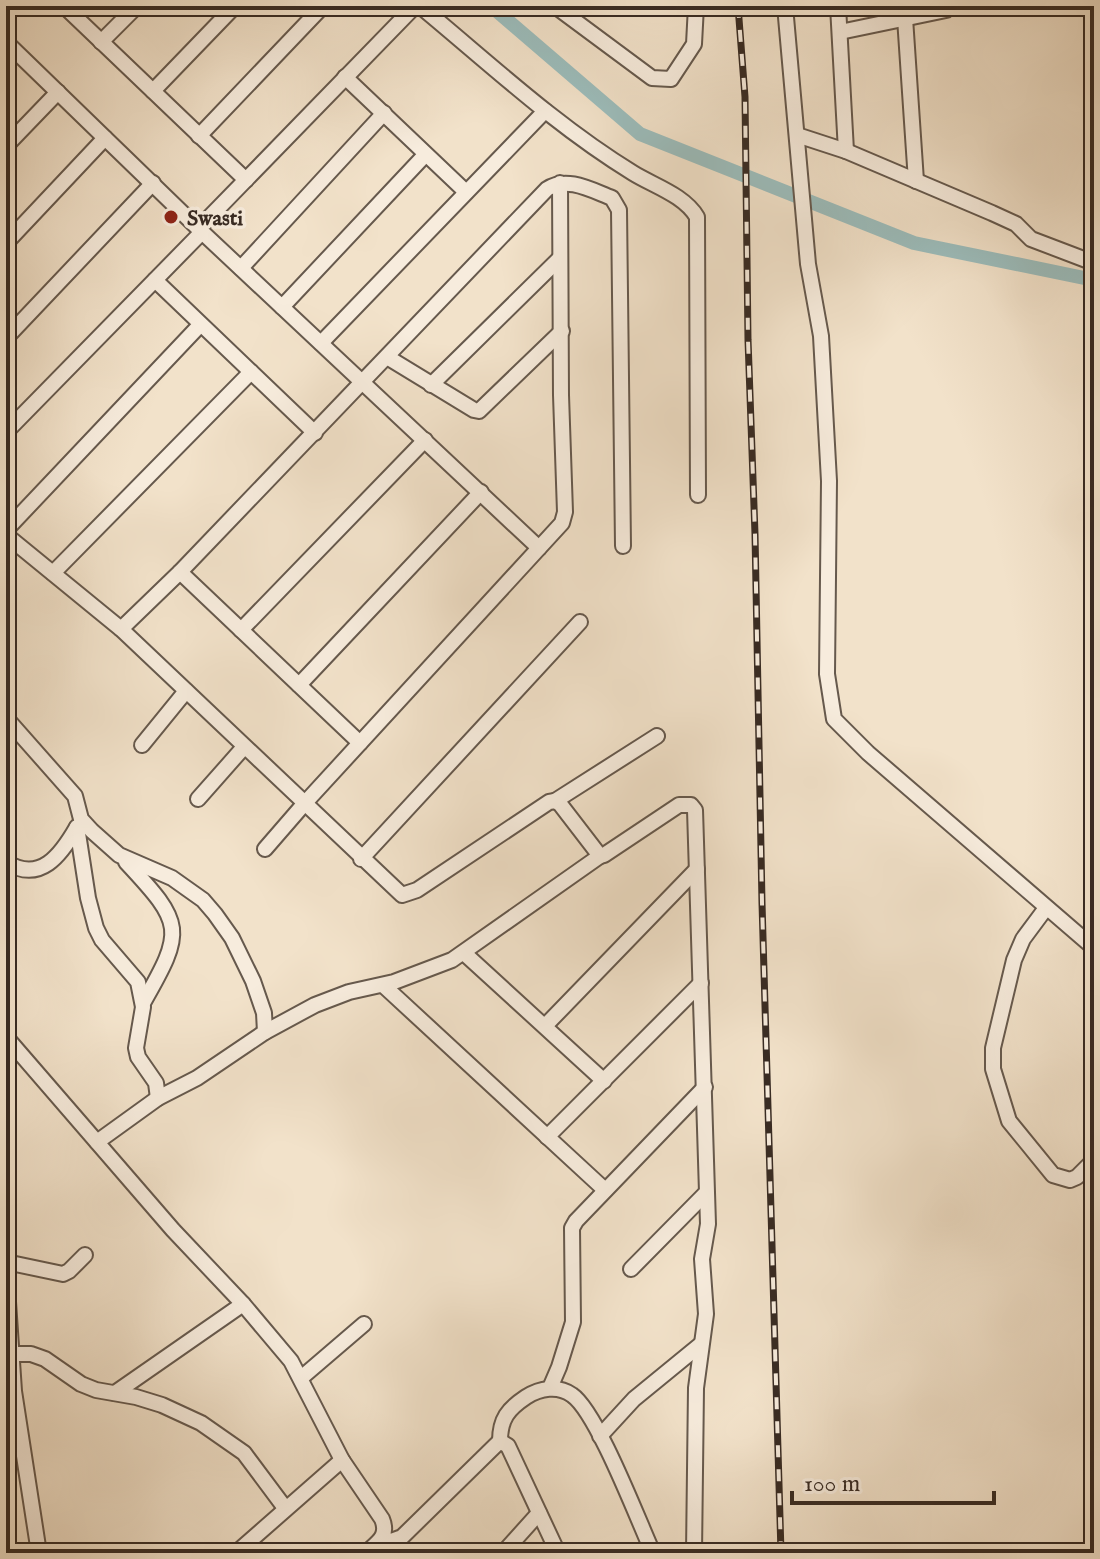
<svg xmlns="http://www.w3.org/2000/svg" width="1100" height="1559" viewBox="0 0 1100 1559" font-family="'IM FELL English',serif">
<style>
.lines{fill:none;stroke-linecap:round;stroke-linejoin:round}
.canal{stroke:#9cbdbc;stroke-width:14}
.minor-casing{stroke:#66594d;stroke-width:18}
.minor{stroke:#f7ecdd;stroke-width:14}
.rail-casing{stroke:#382b23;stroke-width:7}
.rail{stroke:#f7ecdd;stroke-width:4;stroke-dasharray:12;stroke-linecap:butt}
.poi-dot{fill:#8f2418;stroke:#f7ecdd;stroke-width:3}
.labels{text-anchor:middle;stroke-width:7;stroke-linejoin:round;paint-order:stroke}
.poi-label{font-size:22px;font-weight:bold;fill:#382b23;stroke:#f7ecdd;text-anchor:start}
</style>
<rect width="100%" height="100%" fill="#f2e2ca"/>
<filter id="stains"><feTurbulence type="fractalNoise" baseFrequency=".0025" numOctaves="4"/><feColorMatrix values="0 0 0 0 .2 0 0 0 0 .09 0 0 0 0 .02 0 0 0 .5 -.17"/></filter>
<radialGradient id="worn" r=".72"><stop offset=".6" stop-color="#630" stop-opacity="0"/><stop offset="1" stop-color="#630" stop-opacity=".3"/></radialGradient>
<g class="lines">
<!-- canal -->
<path class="canal" d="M491 6 640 134 914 243 1094 280"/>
<!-- minor casing -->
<g class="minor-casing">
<g id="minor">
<path d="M64 6 246 180"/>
<path d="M420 6C489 63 556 126 633 173 654 186 684 195 697 217L698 495"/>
<path d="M555 6 652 78 671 79 694 44 696 6"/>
<path d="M785 6 808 264 821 336 829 481 827 674 834 719 868 753 1094 948"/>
<path d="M838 6 846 151"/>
<path d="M905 18 916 181"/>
<path d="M840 32 946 10"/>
<path d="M6 42 202 232 539 548"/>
<path d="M101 42 137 6"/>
<path d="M345 77 466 192"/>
<path d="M153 91 235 6"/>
<path d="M797 135 846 151 992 213 1016 224 1031 239 1094 263"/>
<path d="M199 136 323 6"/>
<path d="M6 146 58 92"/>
<path d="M199 228 415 6"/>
<path d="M6 243 105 138"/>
<path d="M241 268 384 113"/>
<path d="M155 280 315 433"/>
<path d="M282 307 425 155"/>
<path d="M6 338 153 183"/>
<path d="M321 343 545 111"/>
<path d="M387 357 474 410 479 411 562 331"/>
<path d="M431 385 560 258"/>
<path d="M6 432 202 232"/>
<path d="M6 530 200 325"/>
<path d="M6 535 121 629 402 895 417 890 549 802 555 801 560 804 600 856 604 855 679 805H691L695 810 708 1224 702 1259 706 1314 696 1388 694 1553"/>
<path d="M180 572 360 743"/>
<path d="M53 573 251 372"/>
<path d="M121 629 180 572 547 189C567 176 591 190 612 198L619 210 623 546"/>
<path d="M241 630 425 440"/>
<path d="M299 685 481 492"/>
<path d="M6 718 75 796 81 819 92 831 119 855 172 878 203 900 215 914 232 938 253 981 264 1013 265 1032"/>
<path d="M142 745 186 691"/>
<path d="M198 799 244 747"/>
<path d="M555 801 657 736"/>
<path d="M77 827 88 898 96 928 102 940 138 982 143 1007 136 1048 138 1057 156 1083 158 1098"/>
<path d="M265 849 304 804 562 523 565 512 561 395 560 183"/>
<path d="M361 859 580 622"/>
<path d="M6 862C40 884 61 855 77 827"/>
<path d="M126 862C184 924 185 930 143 1003"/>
<path d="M1046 908 1023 939 1014 960 993 1048V1069L1009 1121 1053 1175 1070 1180 1077 1177 1094 1160"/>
<path d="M464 953 604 1081"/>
<path d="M383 985 605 1190"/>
<path d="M545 1026 697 869"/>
<path d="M6 1037 173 1230 243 1304 291 1361 342 1460 382 1519C389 1536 378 1542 366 1553"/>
<path d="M547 1137 701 983"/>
<path d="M97 1142 158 1098 197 1078 265 1032 315 1005 349 992 394 982 452 960 600 856"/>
<path d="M6 1262 63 1274 69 1271 85 1255"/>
<path d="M631 1269 706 1193"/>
<path d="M6 1272 14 1391 39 1553"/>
<path d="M6 1354H31L45 1359 81 1384 96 1390 136 1397 162 1405 201 1423 244 1453 285 1508"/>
<path d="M301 1378 364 1324"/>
<path d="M550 1388 559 1367 573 1322 572 1228 576 1221 705 1087"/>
<path d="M115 1393 243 1304"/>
<path d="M600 1436 634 1399 700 1345"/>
<path d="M500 1441C500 1419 508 1409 526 1397 540 1388 558 1385 572 1395 597 1412 638 1520 653 1553"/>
<path d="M382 1539 391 1541 402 1537 500 1441 508 1446 558 1553"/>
<path d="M236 1553 342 1460"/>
<path d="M503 1553 539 1513"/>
</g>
</g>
<!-- minor -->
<use href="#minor" class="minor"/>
<!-- rail casing -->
<g class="rail-casing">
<path id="rail" d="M738 6 745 97 748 340 755 534 762 903 781 1553"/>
</g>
<!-- rail -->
<use href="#rail" class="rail"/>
</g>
<!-- markers -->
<circle class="poi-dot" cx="171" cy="217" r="8"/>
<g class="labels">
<!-- poi labels -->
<g class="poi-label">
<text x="187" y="225">Swasti</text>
</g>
</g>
<!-- margin -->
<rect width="1100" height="1559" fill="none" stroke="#f2e2ca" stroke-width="32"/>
<rect x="8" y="8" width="1084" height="1543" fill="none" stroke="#382b23" stroke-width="4"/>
<rect x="16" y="16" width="1068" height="1527" fill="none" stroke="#382b23" stroke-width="2"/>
<!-- scale -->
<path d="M792 1491v12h202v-12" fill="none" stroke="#382b23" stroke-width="4"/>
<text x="804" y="1491" font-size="24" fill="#382b23" stroke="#f7ecdd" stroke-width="6" paint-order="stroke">100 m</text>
<rect width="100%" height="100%" filter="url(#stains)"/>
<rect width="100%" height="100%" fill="url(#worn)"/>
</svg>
